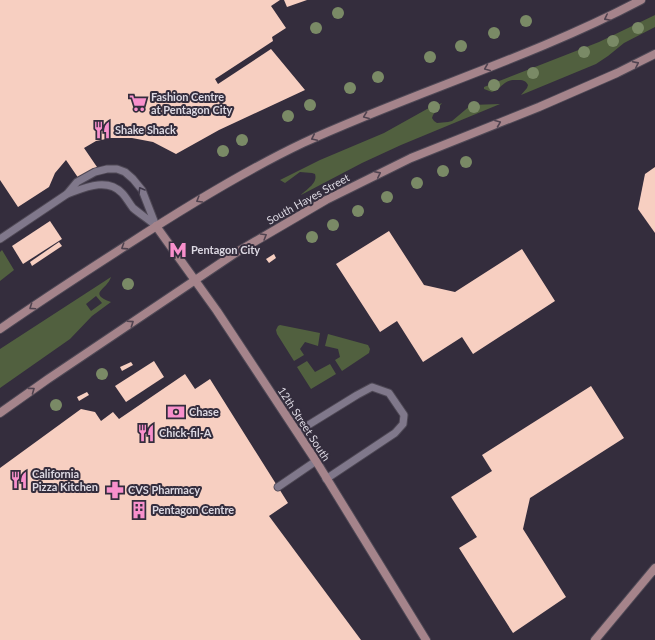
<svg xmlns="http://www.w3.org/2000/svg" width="655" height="640" viewBox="0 0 655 640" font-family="Lato,sans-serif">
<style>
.green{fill:#51603f;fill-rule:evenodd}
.building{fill:#f7cfc1}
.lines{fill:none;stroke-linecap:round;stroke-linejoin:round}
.lane-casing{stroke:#4e4855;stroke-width:9}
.secondary-casing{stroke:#4e4855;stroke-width:10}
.lane{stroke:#80788b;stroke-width:7}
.secondary{stroke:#a5848b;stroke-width:8}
.tree{fill:#7a8a66}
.oneway{stroke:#504350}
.oneway2{stroke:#3f3849}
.labels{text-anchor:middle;stroke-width:4;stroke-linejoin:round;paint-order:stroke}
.poi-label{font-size:11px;font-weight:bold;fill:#ddd9e3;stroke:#342d3d;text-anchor:start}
.street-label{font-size:11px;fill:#ddd9e3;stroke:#342d3d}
</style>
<rect width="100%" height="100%" fill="#342d3d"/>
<!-- green -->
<g class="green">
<path d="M655 15V27L624 43 608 56 596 64 521 95 527 88 528 85C525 80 523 80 517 80 503 79 503 88 492 92L484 89V87L599 42Z"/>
<path d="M442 103 433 115 432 118 434 121 437 123 448 122 452 121 471 105 500 104 401 145 362 163 301 195C307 189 318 183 315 174L312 173 300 172 285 183 280 180 320 160 384 133 427 109Z"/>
<path d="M2 250 14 270 0 281V252Z"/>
<path d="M111 277C107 290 87 293 111 302L92 316 70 339 0 388V349ZM96 296 102 303 91 311 86 304Z"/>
<path d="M280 325 320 333 318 346 305 342 300 349 304 355 294 361 277 334 276 330 278 326Z"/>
<path d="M328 334 368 345 370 349 369 353 342 371 335 360 340 357 338 349 325 346Z"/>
<path d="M307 361 315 372 330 364 336 374 311 389 297 367Z"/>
</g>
<!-- building -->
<g class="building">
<path d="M0 0H280L271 6 286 28 272 37 273 41 215 79 218 84 271 49 305 90 219 130 176 154 153 142 132 138H111L96 141 84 148 97 167 79 179 66 160 55 173 49 187 18 207 0 180Z"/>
<path d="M284 0H307L287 7Z"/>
<path d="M655 167V233L638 209 645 174Z"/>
<path d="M50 221 62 239 23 264 12 246Z"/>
<path d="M389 231 424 285 455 292 522 249 555 301 473 354 462 337 423 362 397 321 380 332 336 264Z"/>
<path d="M59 242 62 246 32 266 30 262Z"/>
<path d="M274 254 276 258 269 263 266 259Z"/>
<path d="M154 361 164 377 126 402 115 386Z"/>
<path d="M131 362 133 365 122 371 120 367Z"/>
<path d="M185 374 195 389 210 379 288 503 269 516 361 640H0V468L81 409 95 412 101 421 113 412 119 419Z"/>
<path d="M591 386 624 438 530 498 523 529 566 597 513 633 459 548 477 537 451 497 492 471 482 455Z"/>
<path d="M87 392 89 395 79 401 77 397Z"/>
</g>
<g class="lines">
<!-- lane casing -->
<g class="lane-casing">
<g id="lane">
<path d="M67 194C84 188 107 177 122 193 126 197 129 203 133 208 140 214 148 219 155 225"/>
<path d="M0 239 67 194 77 182 95 172 107 169H117L125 172 133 179 142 190 156 226"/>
<path d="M297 432 357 395 372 387 389 393 404 415 403 424 395 433 326 479"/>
<path d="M278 487 316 461"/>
</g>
</g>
<!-- secondary casing -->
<g class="secondary-casing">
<g id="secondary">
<path d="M156 226 217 311 316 461 426 640"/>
<path d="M0 329C42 300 85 272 127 245 184 208 242 172 303 143 414 92 533 57 641 0"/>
<path d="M0 413 48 379 237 252 326 200 411 158 539 107 617 73 655 54"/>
<path d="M595 640 655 568"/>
</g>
</g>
<!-- lane -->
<use href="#lane" class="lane"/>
<!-- secondary -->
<use href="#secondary" class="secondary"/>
</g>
<!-- trees -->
<g class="tree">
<circle cx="338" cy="13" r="6"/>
<circle cx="526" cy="21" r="6"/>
<circle cx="316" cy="28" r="6"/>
<circle cx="638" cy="28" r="6"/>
<circle cx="494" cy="33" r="6"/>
<circle cx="613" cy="41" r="6"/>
<circle cx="461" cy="46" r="6"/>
<circle cx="584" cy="52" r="6"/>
<circle cx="430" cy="57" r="6"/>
<circle cx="533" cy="73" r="6"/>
<circle cx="378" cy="77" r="6"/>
<circle cx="494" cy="85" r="6"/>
<circle cx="350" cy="88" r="6"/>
<circle cx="310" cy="105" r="6"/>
<circle cx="434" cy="107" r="6"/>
<circle cx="474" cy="107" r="6"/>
<circle cx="288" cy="116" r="6"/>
<circle cx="242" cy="140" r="6"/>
<circle cx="223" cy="151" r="6"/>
<circle cx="466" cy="162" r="6"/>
<circle cx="443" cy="171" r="6"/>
<circle cx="417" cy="183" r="6"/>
<circle cx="387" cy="197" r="6"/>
<circle cx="358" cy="211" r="6"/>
<circle cx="333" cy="225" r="6"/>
<circle cx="312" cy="237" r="6"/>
<circle cx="128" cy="284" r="6"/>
<circle cx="102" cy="374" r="6"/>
<circle cx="56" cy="405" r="6"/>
</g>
<!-- one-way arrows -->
<defs><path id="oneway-chevron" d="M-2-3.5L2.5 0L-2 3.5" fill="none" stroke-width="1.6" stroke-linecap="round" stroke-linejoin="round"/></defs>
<g class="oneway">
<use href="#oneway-chevron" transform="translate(607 18) rotate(153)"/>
<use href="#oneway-chevron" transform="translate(636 64) rotate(-26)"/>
<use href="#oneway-chevron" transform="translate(487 68) rotate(157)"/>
<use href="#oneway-chevron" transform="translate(366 116) rotate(159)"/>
<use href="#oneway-chevron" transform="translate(498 123) rotate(-22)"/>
<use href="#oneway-chevron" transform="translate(314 138) rotate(155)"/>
<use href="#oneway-chevron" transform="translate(378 174) rotate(-26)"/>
<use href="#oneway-chevron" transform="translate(199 200) rotate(149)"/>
<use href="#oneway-chevron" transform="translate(264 236) rotate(-31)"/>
<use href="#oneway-chevron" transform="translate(124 247) rotate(147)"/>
<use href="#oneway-chevron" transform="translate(32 307) rotate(146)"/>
<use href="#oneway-chevron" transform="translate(131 323) rotate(-34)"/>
<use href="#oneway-chevron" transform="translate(32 390) rotate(-36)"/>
</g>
<use class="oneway2" href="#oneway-chevron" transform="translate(141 190) rotate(-121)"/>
<!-- icons -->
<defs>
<g id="supermarket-bare" transform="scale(1.38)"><path d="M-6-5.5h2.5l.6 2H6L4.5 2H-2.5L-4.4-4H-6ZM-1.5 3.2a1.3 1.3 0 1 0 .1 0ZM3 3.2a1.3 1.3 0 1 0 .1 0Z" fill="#f890cc" stroke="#342d3d" stroke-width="2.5" paint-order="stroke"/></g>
<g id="restaurant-bare" transform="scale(1.38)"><path d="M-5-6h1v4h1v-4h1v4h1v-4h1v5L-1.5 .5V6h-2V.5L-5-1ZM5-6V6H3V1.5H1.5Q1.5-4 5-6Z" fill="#f890cc" stroke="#342d3d" stroke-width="2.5" paint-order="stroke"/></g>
<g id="metro-bare" transform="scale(1.38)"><path d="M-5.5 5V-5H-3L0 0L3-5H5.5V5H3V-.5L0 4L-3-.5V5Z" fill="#f890cc" stroke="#342d3d" stroke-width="2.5" paint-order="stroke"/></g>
<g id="bank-bare" transform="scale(1.38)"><path d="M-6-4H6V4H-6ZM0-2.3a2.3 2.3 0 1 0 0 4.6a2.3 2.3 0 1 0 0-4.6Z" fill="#f890cc" stroke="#342d3d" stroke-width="2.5" paint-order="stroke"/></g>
<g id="pharmacy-bare" transform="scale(1.38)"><path d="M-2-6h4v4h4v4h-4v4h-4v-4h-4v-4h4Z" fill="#f890cc" stroke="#342d3d" stroke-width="2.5" paint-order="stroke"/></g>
<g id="building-bare" transform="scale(1.38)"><path d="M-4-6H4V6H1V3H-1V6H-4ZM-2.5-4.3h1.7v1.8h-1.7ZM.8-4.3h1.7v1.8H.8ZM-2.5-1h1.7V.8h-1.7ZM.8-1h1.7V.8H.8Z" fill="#f890cc" stroke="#342d3d" stroke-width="2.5" paint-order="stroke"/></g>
</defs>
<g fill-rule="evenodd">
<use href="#supermarket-bare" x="138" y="103"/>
<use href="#restaurant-bare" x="102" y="130"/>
<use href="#metro-bare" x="178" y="250"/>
<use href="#bank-bare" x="176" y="412"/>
<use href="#restaurant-bare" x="146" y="433"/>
<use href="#restaurant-bare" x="19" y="480"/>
<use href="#pharmacy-bare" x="115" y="490"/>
<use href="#building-bare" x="139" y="510"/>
</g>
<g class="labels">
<!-- poi labels -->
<g class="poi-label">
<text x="151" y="101">Fashion Centre<tspan x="151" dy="13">at Pentagon City</tspan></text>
<text x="115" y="134">Shake Shack</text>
<text x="191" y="254">Pentagon City</text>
<text x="189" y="416">Chase</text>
<text x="159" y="437">Chick-fil-A</text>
<text x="32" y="478">California<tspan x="32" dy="13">Pizza Kitchen</tspan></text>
<text x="128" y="494">CVS Pharmacy</text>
<text x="152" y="514">Pentagon Centre</text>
</g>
<!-- street labels -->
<g class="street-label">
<text transform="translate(308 199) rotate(-29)" y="4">South Hayes Street</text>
<text transform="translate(304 424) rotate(57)" y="4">12th Street South</text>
</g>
</g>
</svg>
